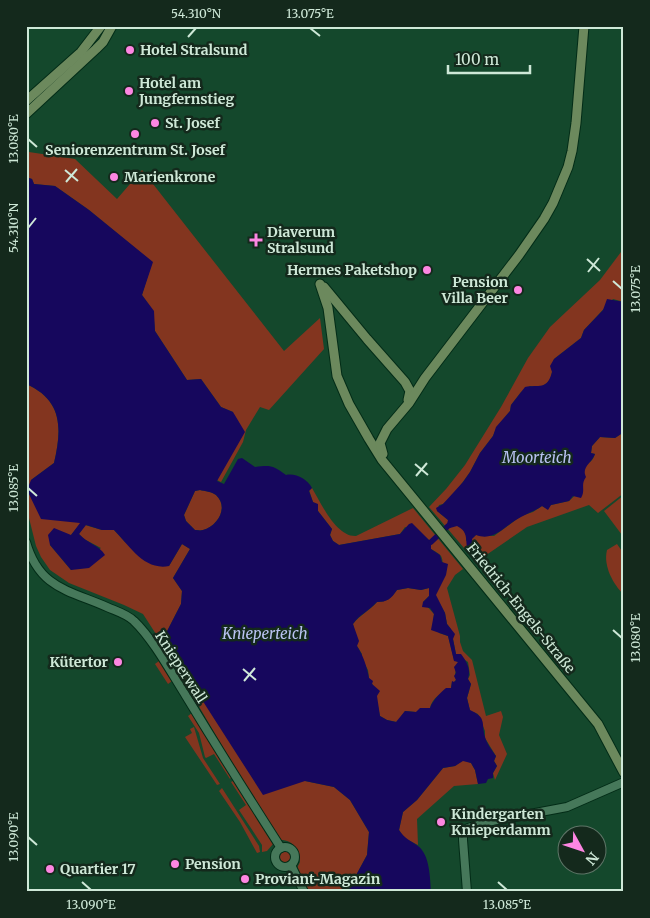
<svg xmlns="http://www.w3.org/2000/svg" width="650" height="918" viewBox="0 0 650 918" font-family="Merriweather,serif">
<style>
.green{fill:#83351f}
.water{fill:#16075d;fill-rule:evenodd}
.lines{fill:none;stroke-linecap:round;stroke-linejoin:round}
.canal{stroke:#16075d;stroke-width:5.5}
.tertiary-casing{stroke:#032c17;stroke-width:10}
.secondary-casing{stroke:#032c17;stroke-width:11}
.tertiary{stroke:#46785a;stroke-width:8}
.secondary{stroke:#6c895d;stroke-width:9}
.ticks{fill:none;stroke:#cee8d7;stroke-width:2}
.poi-dot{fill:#fd86e2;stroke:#14291c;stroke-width:2}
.labels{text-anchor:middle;stroke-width:5;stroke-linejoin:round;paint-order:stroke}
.poi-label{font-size:14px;font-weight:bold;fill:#cee8d7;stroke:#14291c;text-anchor:start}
.street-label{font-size:14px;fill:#cee8d7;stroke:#14291c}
.water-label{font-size:15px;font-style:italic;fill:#b9c2f1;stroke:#14291c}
.neatline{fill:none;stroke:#cee8d7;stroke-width:2}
.ticks-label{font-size:12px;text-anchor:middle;fill:#cee8d7}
</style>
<rect width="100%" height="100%" fill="#14482c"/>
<!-- green -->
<g class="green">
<path d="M26 150 29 152 75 159 117 199 142 170 284 351 320 318 324 349 269 410 260 407 246 430 243 442 221 482 217 480 233 412 221 407 201 379 187 380 155 331 153 311 142 295 152 262 89 210 55 186 34 184 32 179 26 177Z"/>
<path d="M624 248V302L613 299 584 330 581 338 554 359 551 378 547 383 541 387 530 386 521 392 511 405 510 411 497 427 493 436 480 453 470 472 455 493 443 504 439 505 437 511 448 520 463 529 466 535V541L471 539 476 535 494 536 521 516 533 512 542 506 546 508 551 505 569 501 583 488C582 483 582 472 585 467 589 461 592 463 595 454L591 453 592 446 600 437 615 438 624 432V493L598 513 589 505 527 527 476 562 429 507 446 489 465 465 501 407 528 358 550 327 600 280Z"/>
<path d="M26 384C63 400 62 429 54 463L31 480 81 523 71 535 50 545 71 570 101 548 84 539 79 534 85 525 102 530H114L125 542 169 566 182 544 190 549 173 578 182 591 181 604 163 639 305 781 334 787 350 800 369 832 367 855 347 892H309L297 868 300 862C299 850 293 839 279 840L255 802 163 645 143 614 124 605 69 583 50 570 41 557 36 546 26 506Z"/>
<path d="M312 488C321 503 336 537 356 536L413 508 463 569 455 575 447 588 460 636V642L463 651 472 660 486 716 501 711 503 717 499 735 507 754 495 780 493 773 497 766 494 761 496 756 485 738V731L478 714 470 711 467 698 471 684 468 679 470 675 468 662 456 654 451 629 447 624 445 613 435 595C439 587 446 565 441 556 439 553 434 551 431 549V542L422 534 405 527 400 534 339 545 333 541 330 535 332 529 318 511 313 502 309 490Z"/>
<path d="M200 490C205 491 212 492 216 495 229 507 218 526 203 530 200 531 197 530 195 530L186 521 184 515 195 491Z"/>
<path d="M624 495V533L622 535 604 511Z"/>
<path d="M617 544 624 554V595C613 584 603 566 607 550Z"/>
<path d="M408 588 421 590 429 588V596L423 602 434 614 433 623 439 633 448 636 454 660 458 662 455 674 456 680 454 682H452L451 688C442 692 432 698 430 708L416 712 405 711 397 722 387 720 380 716 374 687 369 678 368 670 362 659V654L357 646 353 624C360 615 369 611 377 602 387 602 391 598 397 590Z"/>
<path d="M159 661 172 681 168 684 155 664Z"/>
<path d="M192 713 232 775 230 779 214 754 206 758 205 757 199 733 188 716Z"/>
<path d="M194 727 203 758 220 784 217 785 185 737 192 733 190 729Z"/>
<path d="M463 760 471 763 475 770 478 784 454 786 417 819 418 845 404 838 399 830 403 812 417 800 443 768 455 766Z"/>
<path d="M233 781 236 782 273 844 267 851 262 852V845L239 810 246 805 231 782Z"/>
<path d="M222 788 259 846 260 852 257 853 240 822 219 791Z"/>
<circle cx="286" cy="857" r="6"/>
</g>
<!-- water -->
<g class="water">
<path d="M26 177 32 179 34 184 55 186 89 210 153 262 142 295 154 311 155 331 187 380 201 379 221 407 233 412 245 432 217 481 224 484 238 459 242 458 255 467C270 465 273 465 286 475 296 473 307 479 312 488L309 491 313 502 318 504V511L332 529 330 535 333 541 339 545 400 534 409 524 412 523 431 542V549L440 555 442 562 448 564 446 575 436 595 445 613 447 624 455 634 453 639 456 654H461C467 662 471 669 468 679L471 684 467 698 470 710C487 718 481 722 485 737 486 742 493 752 496 756L494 761 497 766 493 773V778L488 779 486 783 478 784 475 770 471 763 463 761 455 766 443 768 417 800 403 812 399 830C405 839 410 840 418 846 430 855 430 878 431 892H347L367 855 369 832 350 800 334 787 305 781 263 795 163 639 181 604 182 591 173 578 190 549 182 544 169 566C144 571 129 545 114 530H102L86 525 79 534C87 543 99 545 105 555L89 568 71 570 50 545 48 535 54 528 71 535 80 523 41 519 27 490 31 480 54 463C62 429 63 400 26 384ZM200 490C205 491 212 492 216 495 229 507 218 526 203 530 200 531 197 530 195 530L186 521 184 515 195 491ZM408 588 421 590 429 588V596L423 602 422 607 430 608 434 614 431 630 448 636 454 661 458 662 454 667 456 673 454 676 456 680 454 682 452 681 451 688H446C440 693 432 701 430 708H420L416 712 405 711 396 722 387 720 380 716 377 696 380 691 372 684 373 681 369 678C367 667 363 655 357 646L359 641 353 624C360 614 369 611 377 602 387 602 391 599 397 590Z"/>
<path d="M607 299 624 302V432L615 438 600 437 592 446 591 453 595 454C592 463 581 467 586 477 580 485 586 490 581 498L573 496 569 501 551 505 548 510 542 506C535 511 528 513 521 517 505 525 495 542 476 535L472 539 473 546 470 549 467 548C466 537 467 531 457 526L450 528 447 524 448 520 437 511 436 508 443 504 463 482 470 472 480 453 493 436 496 427 510 411 511 405 525 387C539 384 547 391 552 372L550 366 554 359 581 338 584 330 603 310Z"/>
</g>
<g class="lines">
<!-- canal -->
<path class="canal" d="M431 542 448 526"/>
<!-- tertiary casing -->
<g class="tertiary-casing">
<g id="tertiary">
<path d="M26 542C39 588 68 590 107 607 116 611 127 614 134 621 153 639 172 674 186 696 217 747 249 798 281 848"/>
<circle cx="285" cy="857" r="10"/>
<path d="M291 865 304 892"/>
<path d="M467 892 463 840V835L468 828 487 822 567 807 624 782"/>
</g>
</g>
<!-- secondary casing -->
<g class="secondary-casing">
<g id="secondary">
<path d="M26 101 81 52 101 26"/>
<path d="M26 114 96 49 103 42 112 26"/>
<path d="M320 284 328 308 337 376 349 404 369 439 382 460 598 724 624 773"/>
<path d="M324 287 367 339 405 382 410 391 408 400"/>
<path d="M383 454 380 443 387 429 409 403 425 378 519 255 544 219 553 203 568 167 572 151 576 123 584 26"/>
</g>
</g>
<!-- tertiary -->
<use href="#tertiary" class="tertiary"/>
<!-- secondary -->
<use href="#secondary" class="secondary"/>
</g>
<!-- ticks -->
<path class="ticks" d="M310 28 320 36M188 37 196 28M28 139 37 147M65 170 78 181M66 182 77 169M28 228 36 218M587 259 600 271M588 272 599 258M613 281 622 289M415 464 428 475M416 476 427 463M28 488 37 496M613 630 622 638M243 669 256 680M244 681 255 668M28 837 37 845M82 882 91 890M498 882 507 890"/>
<!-- markers -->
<g class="poi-dot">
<circle cx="130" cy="50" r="5"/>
<circle cx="129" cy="91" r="5"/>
<circle cx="155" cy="123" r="5"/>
<circle cx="135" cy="134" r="5"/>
<circle cx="114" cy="177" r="5"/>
<path d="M253.5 232.5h5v5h5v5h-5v5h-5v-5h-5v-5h5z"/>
<circle cx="427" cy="270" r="5"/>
<circle cx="518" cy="290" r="5"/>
<circle cx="118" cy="662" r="5"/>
<circle cx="441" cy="822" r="5"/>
<circle cx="175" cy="864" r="5"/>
<circle cx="50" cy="869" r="5"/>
<circle cx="245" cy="879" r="5"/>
</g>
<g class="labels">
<!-- poi labels -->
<g class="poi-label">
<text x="140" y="55">Hotel Stralsund</text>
<text x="139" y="88">Hotel am<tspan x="139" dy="16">Jungfernstieg</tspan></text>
<text x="165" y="128">St. Josef</text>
<text x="135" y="155" text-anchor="middle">Seniorenzentrum St. Josef</text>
<text x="124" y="182">Marienkrone</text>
<text x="267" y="237">Diaverum<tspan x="267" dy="16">Stralsund</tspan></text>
<text x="417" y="275" text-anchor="end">Hermes Paketshop</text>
<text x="508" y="287" text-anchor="end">Pension<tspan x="508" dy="16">Villa Beer</tspan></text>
<text x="108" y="667" text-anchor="end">Kütertor</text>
<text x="451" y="819">Kindergarten<tspan x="451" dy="16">Knieperdamm</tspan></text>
<text x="185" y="869">Pension</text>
<text x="60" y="874">Quartier 17</text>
<text x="255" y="884">Proviant-Magazin</text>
</g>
<!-- street labels -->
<g class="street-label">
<text transform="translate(521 608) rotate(51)" y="5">Friedrich-Engels-Straße</text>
<text transform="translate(181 667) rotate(57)" y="5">Knieperwall</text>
</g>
<!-- water labels -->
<g class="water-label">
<text x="537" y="463">Moorteich</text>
<text x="265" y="639">Knieperteich</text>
</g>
</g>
<!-- border -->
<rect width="650" height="918" fill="none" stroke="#14291c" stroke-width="55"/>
<!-- north arrow -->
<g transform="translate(582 850) rotate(130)"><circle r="24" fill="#14291c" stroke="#5e7567"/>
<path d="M0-4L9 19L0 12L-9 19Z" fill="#fd86e2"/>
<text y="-8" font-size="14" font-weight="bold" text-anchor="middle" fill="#cee8d7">N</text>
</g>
<!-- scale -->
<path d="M448 65v8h82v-8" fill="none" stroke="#cee8d7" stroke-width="2.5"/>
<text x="455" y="65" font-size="15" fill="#cee8d7" stroke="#14291c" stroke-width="4" paint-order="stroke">100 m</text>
<rect x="28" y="28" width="594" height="862" class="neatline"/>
<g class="ticks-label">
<text x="196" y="18">54.310°N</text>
<text x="310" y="18">13.075°E</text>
<text transform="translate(14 139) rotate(-90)" y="4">13.080°E</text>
<text transform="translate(14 228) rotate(-90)" y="4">54.310°N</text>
<text transform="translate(636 289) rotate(-90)" y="4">13.075°E</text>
<text transform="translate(14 488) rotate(-90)" y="4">13.085°E</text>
<text transform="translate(636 638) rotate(-90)" y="4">13.080°E</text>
<text transform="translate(14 837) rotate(-90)" y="4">13.090°E</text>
<text x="91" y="909">13.090°E</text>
<text x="507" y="909">13.085°E</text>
</g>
</svg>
